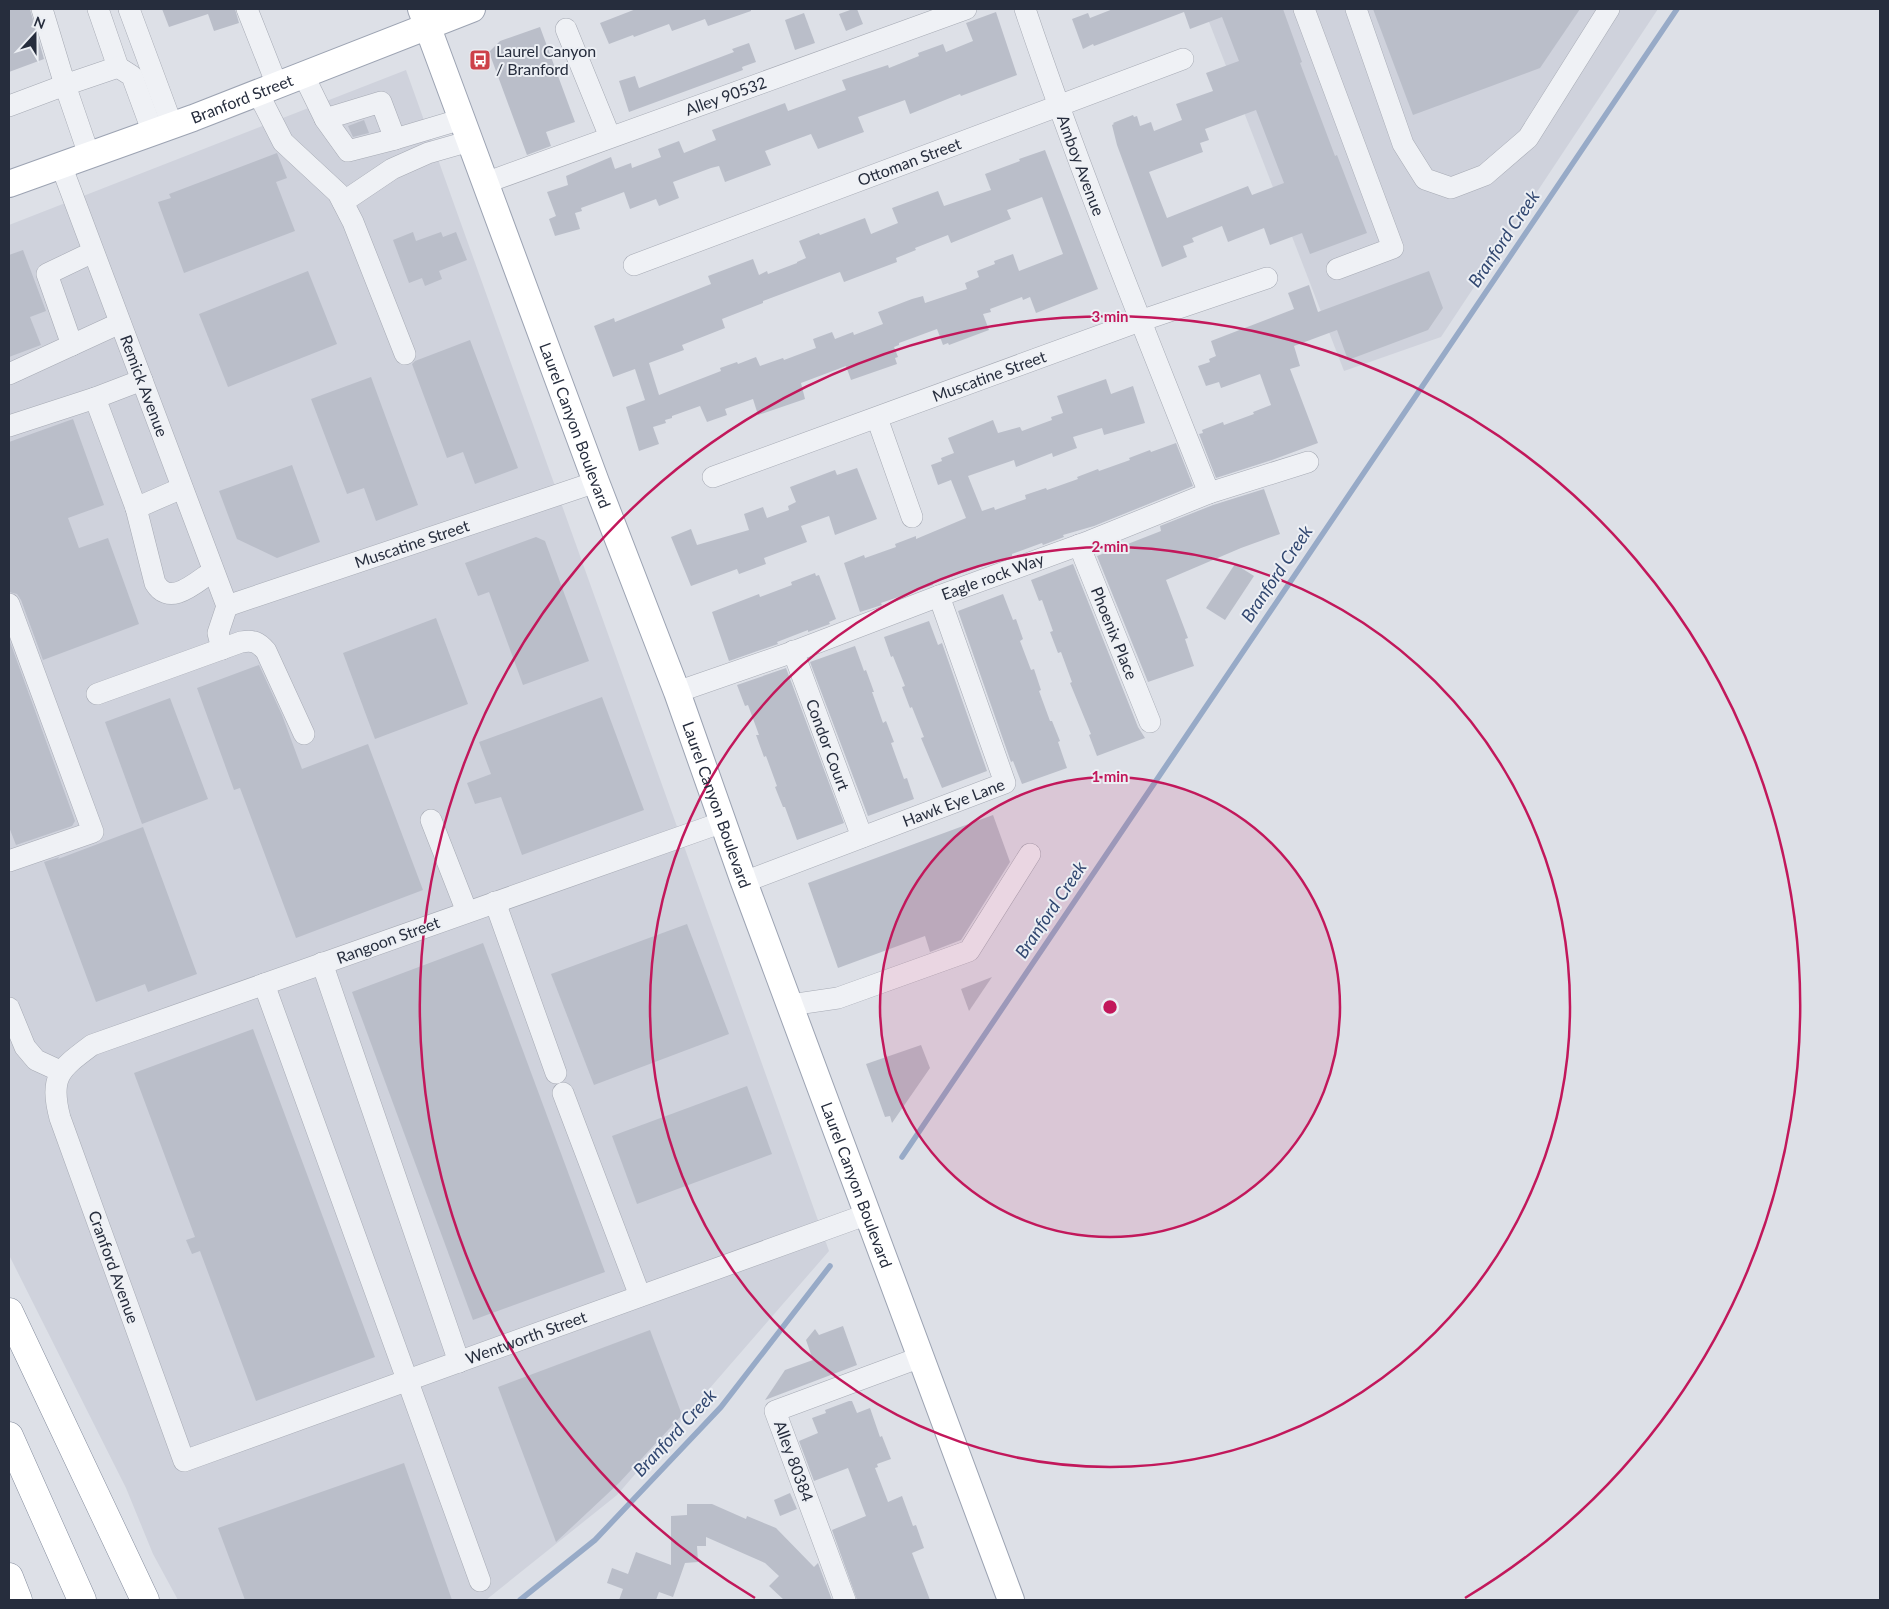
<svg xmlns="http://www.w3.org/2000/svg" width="1889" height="1609" viewBox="0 0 1889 1609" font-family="Lato,sans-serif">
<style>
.built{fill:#cfd2dc}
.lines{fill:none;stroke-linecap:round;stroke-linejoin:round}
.stream{stroke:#97aac7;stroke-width:5.5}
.building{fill:#babec9;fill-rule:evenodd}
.minor-casing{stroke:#a6aab4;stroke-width:22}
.major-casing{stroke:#9ca3b2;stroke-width:28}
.highway-casing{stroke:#848c9d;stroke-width:29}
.minor{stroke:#eff1f5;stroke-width:21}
.major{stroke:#fff;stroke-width:26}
.highway{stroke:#fff;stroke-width:28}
.ring{fill:none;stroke:#c2185b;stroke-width:2.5}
.labels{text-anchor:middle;stroke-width:4;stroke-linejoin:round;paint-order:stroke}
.poi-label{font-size:16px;fill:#262d3d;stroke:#eceff4;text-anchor:start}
.street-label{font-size:16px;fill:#262d3d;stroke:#eceff4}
.water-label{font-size:18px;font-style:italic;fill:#314770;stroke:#eceff4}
.centre{fill:#c2185b;stroke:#eceff4;stroke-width:2.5}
.ring-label{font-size:15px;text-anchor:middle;font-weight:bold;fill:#c2185b;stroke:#eceff4;stroke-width:4;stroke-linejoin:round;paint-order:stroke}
</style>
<rect width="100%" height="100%" fill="#dde0e7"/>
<!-- built -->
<g class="built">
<path d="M1204 9H1658L1441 337 1344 371Z"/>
<path d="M406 70 829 1251 617 1495 486 1600H178L153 1554 126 1488 9 1255V225Z"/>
</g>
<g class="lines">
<!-- stream -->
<g class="stream">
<path d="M902 1157 1677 9"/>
<path d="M520 1600 595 1540 721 1407 830 1266"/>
</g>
</g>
<!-- building -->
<g class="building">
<path d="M9 9H30L44 59 9 72Z"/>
<path d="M162 9H235L239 23 214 31 208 14 169 27Z"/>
<path d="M636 9H751V11L708 26 705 19 672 31 669 24 634 37 633 35 609 44 600 23Z"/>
<path d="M853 9H857L863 24 846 31 839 14Z"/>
<path d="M1113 9H1283L1302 62 1300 63 1335 156 1337 155 1367 233 1310 254 1302 233 1270 245 1264 228 1228 242 1222 226 1192 238 1194 242 1183 246 1187 257 1162 267 1117 145 1112 125 1114 124 1113 123 1133 115 1134 117 1137 116 1140 126 1151 122 1154 131 1182 120 1176 104 1213 91 1206 73 1239 61 1222 17 1190 29 1184 12 1094 46 1093 44 1083 49 1072 19 1088 13 1090 18ZM1256 110 1284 183 1252 195 1248 186 1167 218 1149 172 1203 152 1200 143 1209 140 1205 129Z"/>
<path d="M1373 9H1580L1540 68 1413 115Z"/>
<path d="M996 12 1017 75 961 96 960 94 910 114 905 100 858 117 864 132 818 149 811 134 765 151 771 165 725 182 719 166 711 168 673 182 679 198 659 206 656 199 630 209 624 192 611 197 581 208 582 211 575 213 580 229 555 236 549 219 556 216 547 192 568 185 566 176 611 157 615 169 631 163 632 168 661 157 658 149 679 141 684 153 716 140 712 130 785 103 788 111 846 90 842 80 888 65 889 68 919 56 918 53 943 44 946 52 973 41 966 23Z"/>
<path d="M804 13 815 43 795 50 785 20Z"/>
<path d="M540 27 575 122 546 132 551 146 527 155 489 52 500 41Z"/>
<path d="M749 43 756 62 742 67 743 70 629 112 619 81 635 76 639 88 734 52 732 49Z"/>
<path d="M364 120 369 133 353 137 348 126Z"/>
<path d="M1045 150 1098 289 1036 313 1030 297 1023 300 1022 297 990 309 991 312 983 314 989 330 949 345 948 343 943 345 937 329 899 343V345L894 347 898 357 895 358 897 364 851 380 846 366 801 383 805 399 758 415 753 399 725 409 727 415 707 422 700 406 672 416V418L665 420 666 423 653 427 659 444 639 451 626 407 645 400 635 369 613 377 594 326 614 318 615 322 711 284 708 276 753 259 759 275 767 271 768 274 797 263V262L806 258 799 241 819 233 820 235 865 218 871 234 898 223 892 208 938 191 944 206 991 190 985 174 1020 161 1019 159ZM1042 197 1063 254 1019 271 1013 254 994 261 995 264 977 271 979 277 965 283 967 289 925 303 923 296 912 299 878 312 883 324 854 335 853 332 835 339 832 332 813 339 816 348 784 360 783 358 760 366 756 357 738 364 737 362 720 368 721 371 659 395 649 363 684 350 682 345 725 328 722 319 763 303V301L840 272 844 282 897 262 896 258 916 250 915 248 948 235 951 243 1011 219 1007 210Z"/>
<path d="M277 153 287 178 276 182 295 231 184 273 158 202 171 198 169 194Z"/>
<path d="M413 232 416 241 441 232 443 237 456 232 467 260 439 271 442 279 425 286 422 278 409 283 393 240Z"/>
<path d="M23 250 46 311 30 317 41 345 9 357V255Z"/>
<path d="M308 271 337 344 228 387 199 314Z"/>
<path d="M1429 271 1443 308 1428 330 1348 360 1337 330 1294 346 1300 366 1290 369 1318 443 1272 460 1216 478 1199 434 1203 433 1202 430 1223 422 1224 425 1254 414 1253 412 1271 405 1260 374 1221 388 1219 382 1206 386 1198 366 1210 362 1209 359 1216 356 1211 341 1294 309 1288 293 1309 285 1318 312Z"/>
<path d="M470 340 518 468 475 484 463 452 447 458 412 364 415 361Z"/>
<path d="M371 377 418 505 376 521 364 488 347 494 311 399Z"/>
<path d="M1106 379 1111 394 1133 386 1145 423 1104 435 1102 428 1073 437 1077 448 1053 457 1052 453 1016 467 1014 460 968 476 982 511 994 507 995 510 1026 499 1025 495 1046 488 1047 490 1078 479 1077 477 1098 469 1099 471 1130 460 1129 458 1150 450 1151 452 1176 443 1193 486 1094 526 1063 535 1064 537 1043 545 1042 543 1012 554V556L933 583V585L881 603 882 605 860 612 844 563 864 555 865 558 896 547 895 544 916 536V539L966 518 951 480 938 485 931 465 942 461 941 458 954 453 948 438 993 420 998 433 1020 427 1022 431 1052 420 1051 417 1063 413 1057 396Z"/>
<path d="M73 419 104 505 68 518 79 548 108 538 139 624 43 660 21 600 17 594 9 592V442Z"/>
<path d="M292 465 320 542 277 558 237 539 219 491Z"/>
<path d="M857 468 877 519 835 535 829 516 801 526 807 542 764 558 766 564 739 574 737 569 691 586 671 537 691 529 697 545 749 530 744 514 763 507 767 518 789 510 788 506 796 502 790 487 835 470 837 475Z"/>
<path d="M1264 489 1280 534 1241 548 1166 580 1188 638 1185 639 1194 666 1148 682 1097 556 1161 531 1160 526 1213 505Z"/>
<path d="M536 537 545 541 589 661 523 685 489 592 478 596 465 563Z"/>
<path d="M1073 564 1138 727 1145 738 1097 756 1089 735 1091 734 1070 683 1072 682 1061 652 1058 653 1050 632 1053 631 1042 600 1039 601 1031 580Z"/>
<path d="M1235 564 1254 576 1225 620 1206 608Z"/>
<path d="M815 573 816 576 819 575 836 619 829 622 830 624 808 632V630L777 642 778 644 729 661 712 612 759 594 760 597 792 585 791 582Z"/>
<path d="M1003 594 1013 620 1016 619 1023 639 1020 641 1031 670 1034 669 1041 690 1039 691 1050 721H1052L1060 741 1058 742 1067 768 1022 784 1013 761 1011 762 958 611Z"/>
<path d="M436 618 468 704 375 739 343 653Z"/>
<path d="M929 621 938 645 942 643 987 771 942 788 921 738 924 737 912 707 910 708 902 687 905 686 893 656 891 657 884 637Z"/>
<path d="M9 639 75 821 72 826 16 845 9 827Z"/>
<path d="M855 646 864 671 866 670 874 692H872L883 723 886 721 894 742 891 743 904 779 907 778 914 799 868 816 810 662Z"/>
<path d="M259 665 282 715 302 769 368 744 423 890 296 938 240 788 234 790 197 688Z"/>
<path d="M786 668 844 823 797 840 785 807H783L775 787 777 786 766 756 764 757 756 735H759L748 705 745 706 737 685Z"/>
<path d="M602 697 644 810 522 855 501 797 475 804 467 783 491 774 479 742Z"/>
<path d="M170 698 208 799 142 824 105 722Z"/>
<path d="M993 815 1010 862 961 940 930 952 925 936 838 968 808 883Z"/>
<path d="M143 827 197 974 148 992 145 984 96 1002 44 862 59 857 58 859Z"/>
<path d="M687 924 729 1034 594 1085 551 974Z"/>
<path d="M483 943 605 1272 473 1320 352 992Z"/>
<path d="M992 977 969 1011 961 989Z"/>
<path d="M253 1029 375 1357 256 1401 200 1251 192 1254 186 1240 195 1237 134 1073Z"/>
<path d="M921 1045 930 1068 892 1123 890 1116 885 1117 866 1064Z"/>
<path d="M747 1086 772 1154 637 1204 612 1136Z"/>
<path d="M843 1326 857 1365 765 1400 785 1370 813 1360 806 1340 815 1329 819 1335Z"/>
<path d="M650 1330 682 1415 619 1483 556 1542 498 1387Z"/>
<path d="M849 1401H852L857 1413 870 1408 880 1437 882 1436 891 1459 877 1464 878 1467 875 1468 888 1502 902 1496 913 1526 916 1525 924 1548 912 1553 930 1600H857L832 1530 866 1516 848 1468 814 1481 799 1441 818 1433 812 1418 826 1413 825 1410Z"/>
<path d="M404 1463 452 1600H245L218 1528Z"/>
<path d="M790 1493 797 1509 780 1516 774 1500Z"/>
<path d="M687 1504H712L746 1519 747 1516 776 1528 814 1567 818 1563 832 1600H784L769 1586 779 1576 765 1563 706 1537V1546H697L698 1562 685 1563 673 1597 659 1592 656 1600H619L623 1589 607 1583 612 1568 628 1574 636 1552 671 1565V1516L687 1515Z"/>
</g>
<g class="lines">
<!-- minor casing -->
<g class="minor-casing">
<g id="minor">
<path d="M42 9 65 85 118 67 98 9"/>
<path d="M129 9 172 125"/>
<path d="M247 9 277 85"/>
<path id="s1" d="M1025 9C1080 172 1145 332 1209 493"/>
<path d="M1304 9 1393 248 1337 269"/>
<path d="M1356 9 1403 144 1425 179 1451 188 1485 175 1528 138 1609 9"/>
<path d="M566 29 610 137"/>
<path d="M118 67 132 76 153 133"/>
<path d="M303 74 325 119 381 102 395 139"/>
<path d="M258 93 283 142 338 193 353 222 405 354"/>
<path d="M9 106 65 85 89 155"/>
<path d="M325 119 348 151 395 139 462 119"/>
<path id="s2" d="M61 165 227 606"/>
<path id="s3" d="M485 183 966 9"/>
<path d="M343 202 392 169 428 153 470 141"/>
<path id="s4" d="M634 265 1183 59"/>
<path d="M72 345 47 274 93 252"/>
<path d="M9 374 120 323"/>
<path d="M142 380 95 398 136 508 155 583C170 608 196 582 213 571"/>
<path d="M877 418 912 517"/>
<path d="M9 426 95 398"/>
<path id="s5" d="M713 477 1140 321 1267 278"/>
<path d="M136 508 182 488"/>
<path id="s6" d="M1079 545 1150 722"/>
<path d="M9 604 93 832 9 861"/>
<path id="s7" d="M227 606 596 482"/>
<path d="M222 649 218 633 227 606"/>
<path id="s8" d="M793 651 862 837"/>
<path id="s9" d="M677 692 790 653 939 596 1090 541 1209 493 1308 462"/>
<path d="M97 694 241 642C254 640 258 642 266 651L304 734"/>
<path d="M431 820 467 912"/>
<path id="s10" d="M723 822 92 1045C60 1069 49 1076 60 1118L184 1461 868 1214"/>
<path id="s11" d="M744 882 1005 783 939 596"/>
<path d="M495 902 556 1073"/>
<path d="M322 963 459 1362"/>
<path d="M264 984 480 1581"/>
<path d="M790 1005 838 998 969 951 1030 854"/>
<path d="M9 1008 25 1047 36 1060 60 1071"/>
<path d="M563 1093 640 1296"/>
<path d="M845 1600 775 1411 921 1357"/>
</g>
</g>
<!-- major casing -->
<g class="major-casing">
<g id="major">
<path id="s12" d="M421 9 596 482 677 692 744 882 1011 1600"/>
<path id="s13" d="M9 184 193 118 472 9"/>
</g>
</g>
<!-- highway casing -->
<g class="highway-casing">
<g id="highway">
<path d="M9 1312 145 1600"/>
<path d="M9 1436 82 1600"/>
<path d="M9 1577 18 1600"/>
</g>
</g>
<!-- minor -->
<use href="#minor" class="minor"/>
<!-- major -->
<use href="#major" class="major"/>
<!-- highway -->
<use href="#highway" class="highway"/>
</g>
<!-- distance rings -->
<circle cx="1110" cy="1007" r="230" fill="#c2185b" fill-opacity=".12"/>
<g class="ring">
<circle cx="1110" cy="1007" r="230"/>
<circle cx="1110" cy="1007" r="460"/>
<path d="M755 1598A690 690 0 1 1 1465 1598"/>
</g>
<!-- icons -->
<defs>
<g id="bus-square" transform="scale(1.125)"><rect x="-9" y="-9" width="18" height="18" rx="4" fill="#cd4149" stroke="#eceff4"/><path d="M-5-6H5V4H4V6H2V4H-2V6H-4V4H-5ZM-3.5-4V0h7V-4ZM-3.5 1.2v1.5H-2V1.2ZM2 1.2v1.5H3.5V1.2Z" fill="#fff"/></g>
</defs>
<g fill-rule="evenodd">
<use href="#bus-square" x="480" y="60"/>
</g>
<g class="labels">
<!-- poi labels -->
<g class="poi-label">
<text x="496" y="57">Laurel Canyon<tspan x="496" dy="18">/ Branford</tspan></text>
</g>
<!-- street labels -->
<g class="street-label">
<text dy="6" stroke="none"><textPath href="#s3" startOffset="256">Alley 90532</textPath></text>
<text dy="6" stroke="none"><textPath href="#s13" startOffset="248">Branford Street</textPath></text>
<text dy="6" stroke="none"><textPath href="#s4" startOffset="294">Ottoman Street</textPath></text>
<text dy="6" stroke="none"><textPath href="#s1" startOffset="166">Amboy Avenue</textPath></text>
<text dy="6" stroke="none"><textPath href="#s5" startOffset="294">Muscatine Street</textPath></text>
<text dy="6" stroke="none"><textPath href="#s2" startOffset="236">Remick Avenue</textPath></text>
<text dy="6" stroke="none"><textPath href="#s12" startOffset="444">Laurel Canyon Boulevard</textPath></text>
<text dy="6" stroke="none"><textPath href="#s7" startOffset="195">Muscatine Street</textPath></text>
<text dy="6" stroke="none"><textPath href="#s9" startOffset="336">Eagle rock Way</textPath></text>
<text dy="6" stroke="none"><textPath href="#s6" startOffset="95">Phoenix Place</textPath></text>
<text dy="6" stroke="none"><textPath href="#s8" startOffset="100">Condor Court</textPath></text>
<text dy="6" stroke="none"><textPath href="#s11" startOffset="224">Hawk Eye Lane</textPath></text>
<text dy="6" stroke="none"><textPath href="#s12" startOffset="849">Laurel Canyon Boulevard</textPath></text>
<text transform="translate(388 940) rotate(-20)" y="6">Rangoon Street</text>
<text dy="6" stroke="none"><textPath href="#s12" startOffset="1254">Laurel Canyon Boulevard</textPath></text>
<text dy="6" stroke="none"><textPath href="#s10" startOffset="916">Cranford Avenue</textPath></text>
<text dy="6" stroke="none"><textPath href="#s10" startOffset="1486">Wentworth Street</textPath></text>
<text transform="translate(794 1461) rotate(70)" y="6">Alley 80384</text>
</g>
<!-- water labels -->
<g class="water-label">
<text transform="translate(1504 239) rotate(-56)" y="6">Branford Creek</text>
<text transform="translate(1277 574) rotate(-56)" y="6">Branford Creek</text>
<text transform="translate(1051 910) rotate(-56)" y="6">Branford Creek</text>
<text transform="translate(675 1433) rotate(-47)" y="6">Branford Creek</text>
</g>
</g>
<circle cx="1110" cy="1007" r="8" class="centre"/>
<g class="ring-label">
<text x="1110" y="322">3 min</text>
<text x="1110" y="552">2 min</text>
<text x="1110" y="782">1 min</text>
</g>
<!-- border -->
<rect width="1889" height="1609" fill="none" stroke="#262d3d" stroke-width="20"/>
<!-- north arrow -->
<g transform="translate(35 35) rotate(21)" stroke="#eceff4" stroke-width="4" paint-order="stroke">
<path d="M0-4L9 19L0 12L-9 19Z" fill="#262d3d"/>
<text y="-8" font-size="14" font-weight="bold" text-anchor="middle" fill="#262d3d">N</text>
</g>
</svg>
